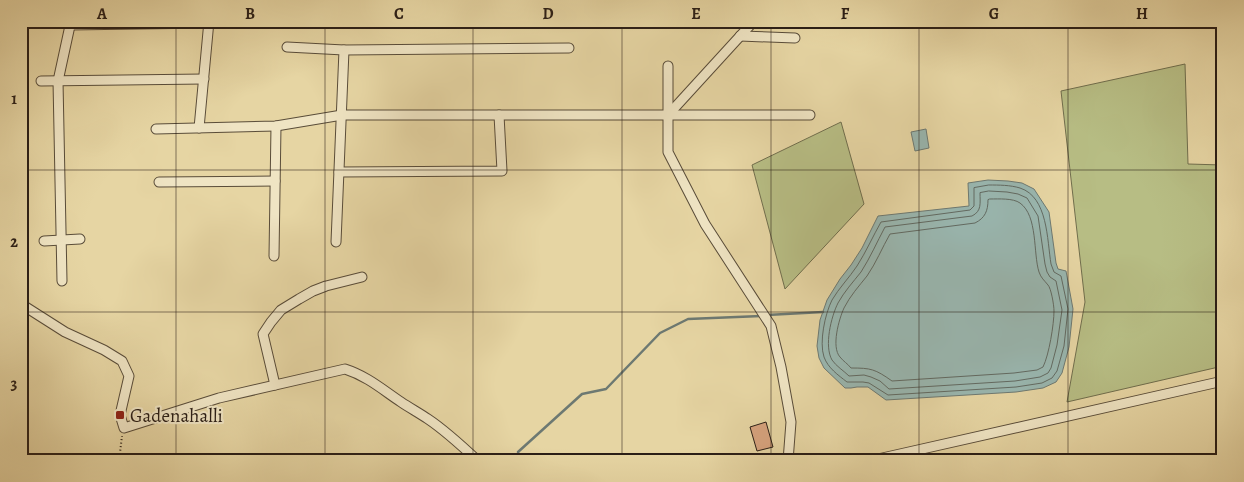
<svg xmlns="http://www.w3.org/2000/svg" width="1244" height="482" viewBox="0 0 1244 482" font-family="Alegreya,serif">
<style>
.green{fill:#b7bd84;stroke:#706e4d}
.water{fill:#99b6af;stroke:#6d7972}
.lines{fill:none;stroke-linecap:round;stroke-linejoin:round}
.shore{stroke:#626a62;stroke-width:1}
.stream{stroke:#6d7972;stroke-width:2.5}
.building{fill:#d7a37e;stroke:#2a1e16}
.minor-casing{stroke:#594c39;stroke-width:11}
.path{stroke:#2a1e16;stroke-width:2;stroke-dasharray:1 2.5;stroke-linecap:butt}
.minor{stroke:#efe4c3;stroke-width:9}
.grid{fill:none;stroke:#2a1e16;stroke-width:1;stroke-opacity:0.55}
.poi-dot{fill:#8f2418;stroke:#efe4c3;stroke-width:2}
.labels{text-anchor:middle;stroke-width:4;stroke-linejoin:round;paint-order:stroke}
.poi-label{font-size:19px;fill:#2a1e16;stroke:#efe4c3;text-anchor:start}
.neatline{fill:none;stroke:#2a1e16;stroke-width:2}
.grid-label{font-size:16px;text-anchor:middle;font-weight:bold;fill:#2a1e16}
</style>
<rect width="100%" height="100%" fill="#e6d5a3"/>
<filter id="stains"><feTurbulence type="fractalNoise" baseFrequency=".004" numOctaves="4"/><feColorMatrix values="0 0 0 0 .2 0 0 0 0 .09 0 0 0 0 .02 0 0 0 .5 -.17"/></filter>
<radialGradient id="worn" r=".72"><stop offset=".6" stop-color="#630" stop-opacity="0"/><stop offset="1" stop-color="#630" stop-opacity=".3"/></radialGradient>
<!-- green -->
<g class="green">
<path d="M1185 64 1188 164 1223 165V366L1067 402 1085 302 1061 91Z"/>
<path d="M841 122 864 204 785 289 752 165Z"/>
</g>
<!-- water -->
<g class="water">
<path d="M926 129 929 148 915 151 911 132Z"/>
<path d="M988 180 1008 181 1022 183 1034 189 1049 212 1056 263 1058 269 1066 271 1073 309 1069 347 1062 373 1056 382 1043 388 1016 392 886 400 868 387H857L851 388H845L824 368 819 358 817 346 820 320 827 300 840 279 851 265 862 248 878 216 969 206 968 183Z"/>
</g>
<g class="lines">
<!-- shore -->
<g class="shore">
<path d="M989 185C999 185 1010 185 1020 188 1048 197 1047 240 1051 264L1054 272 1061 276 1068 309 1064 346 1057 371 1052 378 1042 383 1016 387 888 395 869 383 863 382H847C838 375 828 368 824 357 819 342 825 314 832 300 839 288 849 278 857 266 866 252 873 236 881 222L970 210 974 206V188Z"/>
<path d="M989 191 1007 192 1018 194 1027 198 1038 216 1045 264 1047 272 1050 277 1056 281 1062 310 1057 345 1051 368 1048 373 1040 377 1015 381 889 389 880 381 871 377 864 375 849 376C844 371 836 366 832 360 824 346 831 317 838 303 844 292 853 282 861 272 870 258 877 242 885 227L972 216C982 211 980 203 980 193Z"/>
<path d="M990 199C999 199 1013 198 1020 203 1038 216 1033 253 1039 272 1041 278 1044 280 1048 285 1051 288 1054 305 1054 311 1054 324 1049 355 1043 367L1037 370 1014 373 892 381C875 369 871 368 851 368 848 364 843 361 840 357 831 347 839 319 844 308 850 296 859 286 867 276 876 263 882 248 890 234L975 223C985 218 988 211 988 200Z"/>
</g>
<!-- stream -->
<g class="stream">
<path d="M767 315 823 312"/>
<path d="M520 461 518 452 582 394 606 389 660 333 688 319 761 316"/>
</g>
</g>
<!-- building -->
<path class="building" d="M766 422 773 447 757 451 750 427Z"/>
<g class="lines">
<!-- minor casing -->
<g class="minor-casing">
<g id="minor">
<path d="M70 25 209 23"/>
<path d="M740 36 795 38"/>
<path d="M287 47 344 50 569 48"/>
<path d="M668 66V152L705 224 771 326 781 367 791 422 788 461"/>
<path d="M41 81 204 79"/>
<path d="M668 115 753 22"/>
<path d="M199 128 209 21"/>
<path d="M156 129 276 126 342 115H810"/>
<path d="M339 172 502 171 499 115"/>
<path d="M159 182 275 181"/>
<path d="M44 241 80 239"/>
<path d="M336 242 344 50"/>
<path d="M274 256 276 126"/>
<path d="M62 281 58 81 71 21"/>
<path d="M21 304 65 332 104 350 122 361 129 376 120 415 124 428 219 398 345 369C367 376 383 390 401 402 410 408 419 413 428 419 446 431 462 446 478 461"/>
<path d="M275 385 263 334 271 322 281 310 299 299 313 291 326 286 362 277"/>
<path d="M869 461 1223 381"/>
</g>
</g>
<!-- path -->
<path class="path" d="M119 461 122 436"/>
<!-- minor -->
<use href="#minor" class="minor"/>
</g>
<!-- grid -->
<path class="grid" d="M176 21V461M325 21V461M473 21V461M622 21V461M771 21V461M919 21V461M1068 21V461M21 170H1223M21 312H1223"/>
<!-- markers -->
<rect class="poi-dot" x="115" y="410" width="10" height="10" rx="2.5"/>
<g class="labels">
<!-- poi labels -->
<g class="poi-label">
<text x="130" y="422">Gadenahalli</text>
</g>
</g>
<!-- margin -->
<rect width="1244" height="482" fill="none" stroke="#e6d5a3" stroke-width="55"/>
<rect x="28" y="28" width="1188" height="426" class="neatline"/>
<g class="grid-label">
<text x="102" y="19">A</text>
<text x="250" y="19">B</text>
<text x="399" y="19">C</text>
<text x="548" y="19">D</text>
<text x="696" y="19">E</text>
<text x="845" y="19">F</text>
<text x="994" y="19">G</text>
<text x="1142" y="19">H</text>
<text x="14" y="104">1</text>
<text x="14" y="247">2</text>
<text x="14" y="389">3</text>
</g>
<rect width="100%" height="100%" filter="url(#stains)"/>
<rect width="100%" height="100%" fill="url(#worn)"/>
</svg>
